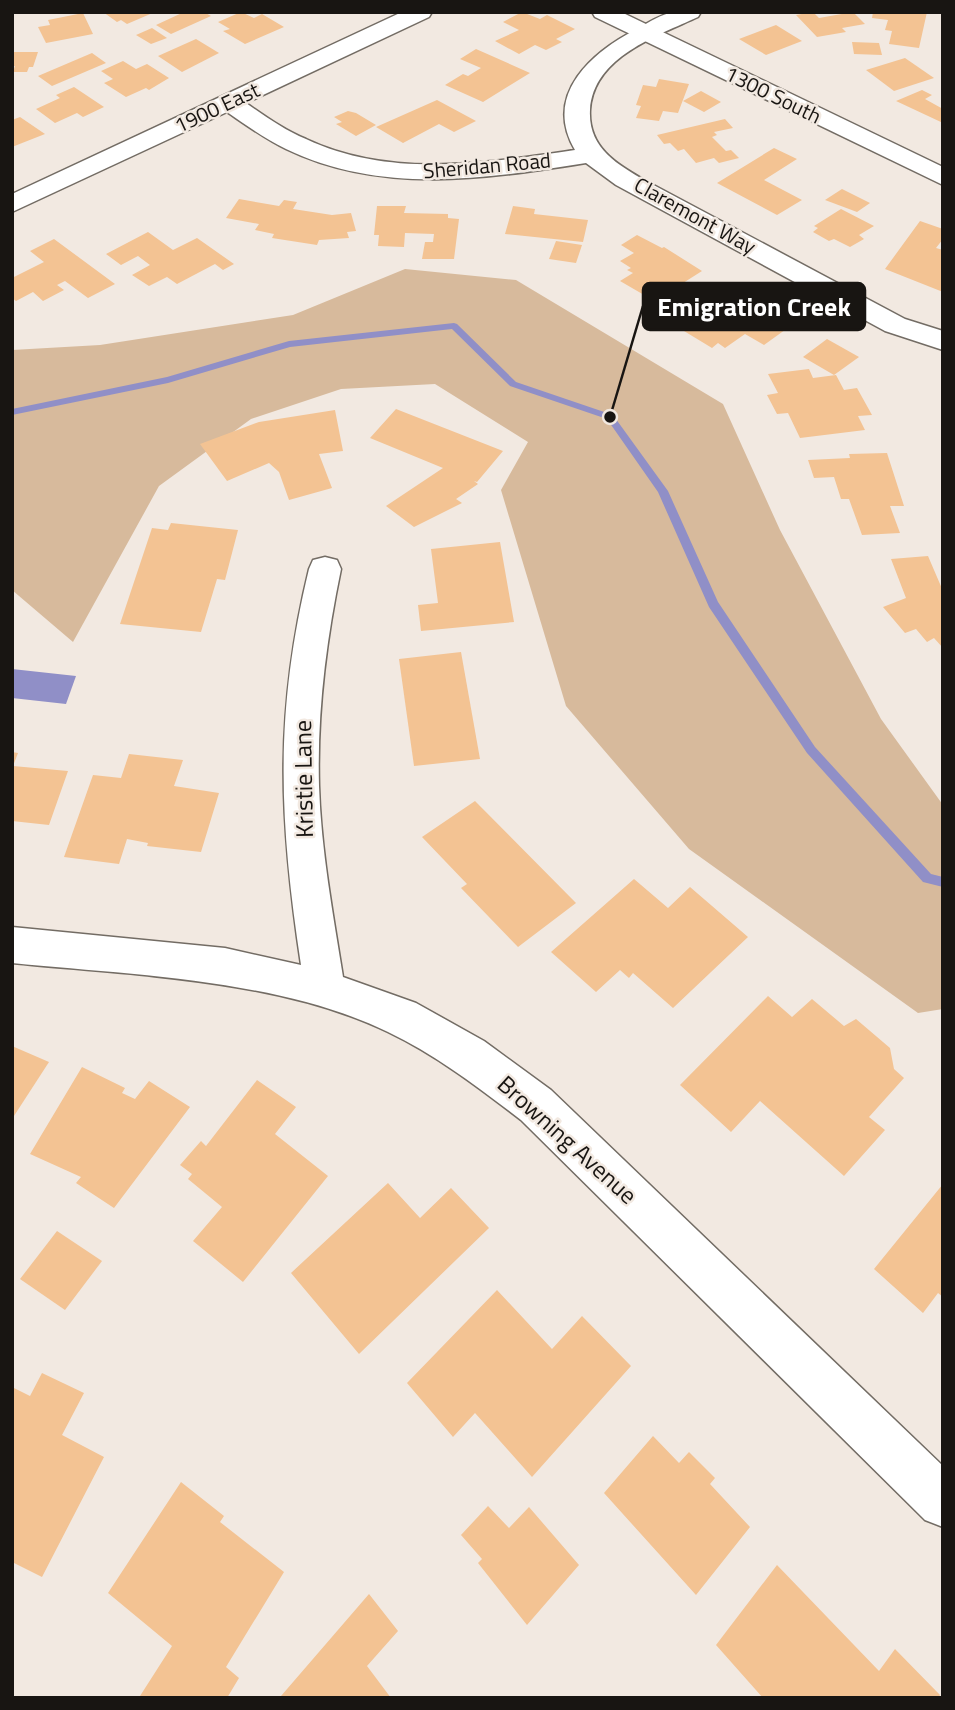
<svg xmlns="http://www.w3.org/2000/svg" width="955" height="1710" viewBox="0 0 955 1710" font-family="'Titillium Web',sans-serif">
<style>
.green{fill:#d7ba9c}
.water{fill:#908fc7}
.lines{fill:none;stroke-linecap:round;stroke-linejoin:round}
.stream{fill:#908fc7;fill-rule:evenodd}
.building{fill:#f3c393}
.minor-casing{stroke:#736c64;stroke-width:3}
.tertiary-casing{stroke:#736c64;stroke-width:3}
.minor{fill:#fff;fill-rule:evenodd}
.tertiary{fill:#fff;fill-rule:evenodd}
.labels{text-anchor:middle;stroke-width:5;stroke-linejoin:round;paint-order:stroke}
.far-street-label{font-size:21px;fill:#181512;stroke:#f2e9e1}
.street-label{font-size:24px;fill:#181512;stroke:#f2e9e1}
.leader{fill:none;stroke:#181512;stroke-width:2.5}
.callout-dot{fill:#181512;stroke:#f2e9e1;stroke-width:2.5}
.callout{fill:#181512;stroke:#181512;stroke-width:2.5}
.callout-label{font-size:26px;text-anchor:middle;font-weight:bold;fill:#fff}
</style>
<rect width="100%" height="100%" fill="#f2e9e1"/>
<!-- green -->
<path class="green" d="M405 269 516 280 723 404 780 530 881 719 943 805V1009L918 1013 689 849 566 706 501 490 528 442 435 384 341 389 251 419 159 486 73 642 12 590V350L100 345 293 315Z"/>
<!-- water -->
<path class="water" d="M12 669 76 676 66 704 12 698Z"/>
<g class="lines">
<!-- stream -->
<path class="stream" d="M454 323 457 324 516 382 613 415 668 491 718 602 815 747 931 874 943 877V887L923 882 807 753 709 607 658 492 607 419 510 386 452 329 290 347 168 383 12 415V409L167 377 289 341Z"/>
</g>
<!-- building -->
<g class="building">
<path d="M103 12H155L127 24 121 20 117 22Z"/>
<path d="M184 12H204L211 16 171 34 156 25Z"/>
<path d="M241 12 254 18 262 14 284 27 245 44 223 31 230 29 218 22Z"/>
<path d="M522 12 540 19 547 15 575 29 556 39 562 42 546 50 535 45 519 54 495 41 519 30 503 22Z"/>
<path d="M813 12 819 18 853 12 865 24 842 28 846 32 817 37 796 15Z"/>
<path d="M873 12H927L919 48 889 44 892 31 885 30 888 20 872 18Z"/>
<path d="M83 13 93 34 46 43 38 27 50 25 48 20Z"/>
<path d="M776 25 802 41 766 55 739 39Z"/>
<path d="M152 28 167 38 151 44 136 35Z"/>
<path d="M196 39 219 53 182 72 158 56Z"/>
<path d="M852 42 879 43 882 55 854 54Z"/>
<path d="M476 49 530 73 483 102 445 85 463 74 468 76 481 68 460 59Z"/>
<path d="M12 52H38L33 67H29L27 72H13L15 66H12Z"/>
<path d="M92 53 106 63 52 86 38 76Z"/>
<path d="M905 58 934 78 894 91 866 70Z"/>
<path d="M123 61 136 69 147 64 169 78 149 90 146 88 126 97 104 83 113 79 101 71Z"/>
<path d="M659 79 689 84 678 113 663 111 659 121 636 118 641 106 636 105 643 85 656 87Z"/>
<path d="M74 87 104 107 83 117 77 113 55 123 36 109 60 98 56 95Z"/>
<path d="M922 90 932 95 925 99 943 109V123L896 101Z"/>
<path d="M701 91 721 102 704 112 683 101Z"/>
<path d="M437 100 476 121 454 132 439 124 403 143 376 127Z"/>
<path d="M348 111 356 113 376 125 356 136 336 124 342 122 334 117Z"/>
<path d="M20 117 45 134 12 147V120Z"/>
<path d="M725 119 733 128 714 132 717 135 712 137 726 151 731 150 739 158 719 163 714 158 696 163 684 149 678 151 670 143 664 144 657 135Z"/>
<path d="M774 148 797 159 764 180 802 200 777 215 717 183Z"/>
<path d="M842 189 870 203 857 212 825 200Z"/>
<path d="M239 199 279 206 284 200 297 202 293 209 332 215 351 213 356 231 347 232 349 238 319 240 317 245 272 238 274 234 255 230 259 224 226 218Z"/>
<path d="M377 206H406L404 213 448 214V218L459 219 454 259H422L425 242H433L434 234 405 233 404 247 378 246 379 235H374Z"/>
<path d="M513 206 535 209 534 214 588 220 583 242 505 234Z"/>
<path d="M841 209 874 226 859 235 864 239 850 247 834 239 829 241 813 232 818 228 814 226Z"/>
<path d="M920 221 943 229V239L936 248 943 250V292L885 269Z"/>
<path d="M148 232 173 250 197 238 234 264 223 270 215 264 177 284 167 277 149 286 132 275 150 265 138 256 121 265 106 254Z"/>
<path d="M637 235 662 248 664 247 702 271 661 297 658 295 651 299 620 281 633 273 627 270 631 268 620 261 634 253 621 245Z"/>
<path d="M54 239 115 284 88 298 65 281 57 285 64 290 43 301 33 292 16 301 12 298V278L44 262 30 251Z"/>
<path d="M556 241 582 245 576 263 549 259Z"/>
<path d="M703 284 735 302 742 297 754 304 758 301 796 322 764 345 745 334 725 348 718 343 712 348 684 331 688 329 661 312Z"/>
<path d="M827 339 859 357 834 375 803 357Z"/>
<path d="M809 369 813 378 836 375 844 390 857 388 872 415 858 416 865 430 800 438 788 413 777 414 767 395 778 393 768 374Z"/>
<path d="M396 409 503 451 477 482 474 481 478 484 456 499 462 503 414 527 386 506 443 468 370 438Z"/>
<path d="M335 410 343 451 319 454 332 488 289 500 279 472 269 463 227 481 200 444 259 422Z"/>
<path d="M887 453 904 506H890L900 533 862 535 849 499H841L834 477 814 478 808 460 850 458 849 454Z"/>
<path d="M171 523 238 530 225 580 217 579 201 632 120 624 152 528 168 530Z"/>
<path d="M500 542 514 622 421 631 418 605 438 603 431 549Z"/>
<path d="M928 556 943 591V648L934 638 927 642 916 629 905 633 883 607 906 598 891 559Z"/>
<path d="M461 652 480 759 414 766 399 659Z"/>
<path d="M12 752 18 753 13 766 68 771 49 825 12 821Z"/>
<path d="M129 754 183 760 174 786 219 793 201 852 147 846 148 843 127 839 119 864 64 857 93 775 121 778Z"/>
<path d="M475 801 576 903 518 947 461 888 467 884 422 837Z"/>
<path d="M634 879 668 908 690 887 748 937 673 1008 633 973 629 978 620 970 596 992 551 952Z"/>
<path d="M768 996 792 1017 812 999 844 1026 856 1019 890 1048 894 1069 904 1078 869 1117 885 1130 844 1176 760 1101 731 1132 680 1085Z"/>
<path d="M12 1046 49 1062 12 1119Z"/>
<path d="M82 1067 125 1088 122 1093 135 1099 149 1081 190 1107 114 1208 76 1183 81 1177 30 1154Z"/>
<path d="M257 1080 296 1107 275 1134 328 1176 243 1282 193 1241 222 1207 188 1179 192 1174 180 1165 201 1141 206 1146Z"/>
<path d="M388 1183 420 1218 451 1188 489 1228 359 1354 291 1273Z"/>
<path d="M943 1184V1297L938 1293 923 1313 874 1269Z"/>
<path d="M57 1231 102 1261 65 1310 20 1279Z"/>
<path d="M497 1290 552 1349 582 1316 631 1366 532 1477 475 1413 453 1437 407 1383Z"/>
<path d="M42 1373 84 1393 62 1435 104 1457 42 1577 12 1562V1387L30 1396Z"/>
<path d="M653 1436 679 1463 689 1452 715 1478 710 1484 750 1527 696 1595 604 1493Z"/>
<path d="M181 1482 224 1516 220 1522 284 1572 226 1667 239 1678 227 1698 140 1696 172 1646 108 1593Z"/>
<path d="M488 1506 509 1528 529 1507 579 1565 527 1625 478 1563 482 1559 461 1535Z"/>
<path d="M777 1565 879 1671 895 1649 940 1695 938 1698H763L716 1645Z"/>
<path d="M369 1594 398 1631 367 1666 391 1698H282L281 1696Z"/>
</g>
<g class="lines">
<!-- minor casing -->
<g class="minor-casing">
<g id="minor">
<path d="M402 12H432L429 17 246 103C265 116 284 130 306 139 391 179 486 163 575 150 542 94 593 51 639 28 649 22 662 14 674 12 682 11 692 12 701 12L698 17C657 36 593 57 590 110 588 148 617 164 646 181L905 319 943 331V350L885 331 616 185 586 163C486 179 381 195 286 149 265 139 246 125 227 112L12 212V194Z"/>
<path d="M325 557 337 560 341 569C326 641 317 713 319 786 321 850 333 914 343 977L416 1003 484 1041 551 1090 943 1466V1527L925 1520 521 1120C478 1087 436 1055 388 1032 279 979 131 975 12 963V927L225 948 301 965C279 820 274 713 309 569L313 560Z"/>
</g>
</g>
<!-- tertiary casing -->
<g class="tertiary-casing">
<path id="tertiary" d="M592 12H621L943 167V185L595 17Z"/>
</g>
<!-- minor -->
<use href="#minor" class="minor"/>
<!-- tertiary -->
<use href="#tertiary" class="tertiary"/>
</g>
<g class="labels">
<!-- far-street labels -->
<g class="far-street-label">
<text transform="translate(773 95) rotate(26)" y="7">1300 South</text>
<text transform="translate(217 108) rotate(-25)" y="7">1900 East</text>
<text transform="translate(487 166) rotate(-5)" y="7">Sheridan Road</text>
<text transform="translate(695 216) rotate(29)" y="7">Claremont Way</text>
</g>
<!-- street labels -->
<g class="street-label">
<text transform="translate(304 779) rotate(-91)" y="8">Kristie Lane</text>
<text transform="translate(567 1140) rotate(42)" y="8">Browning Avenue</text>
</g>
</g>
<!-- callouts -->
<path class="leader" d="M610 417L643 306"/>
<circle class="callout-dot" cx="610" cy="417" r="7"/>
<rect class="callout" x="643" y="283" width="222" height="47" rx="7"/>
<g class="callout-label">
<text x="754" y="316">Emigration Creek</text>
</g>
<!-- border -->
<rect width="955" height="1710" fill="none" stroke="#181512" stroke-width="28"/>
</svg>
